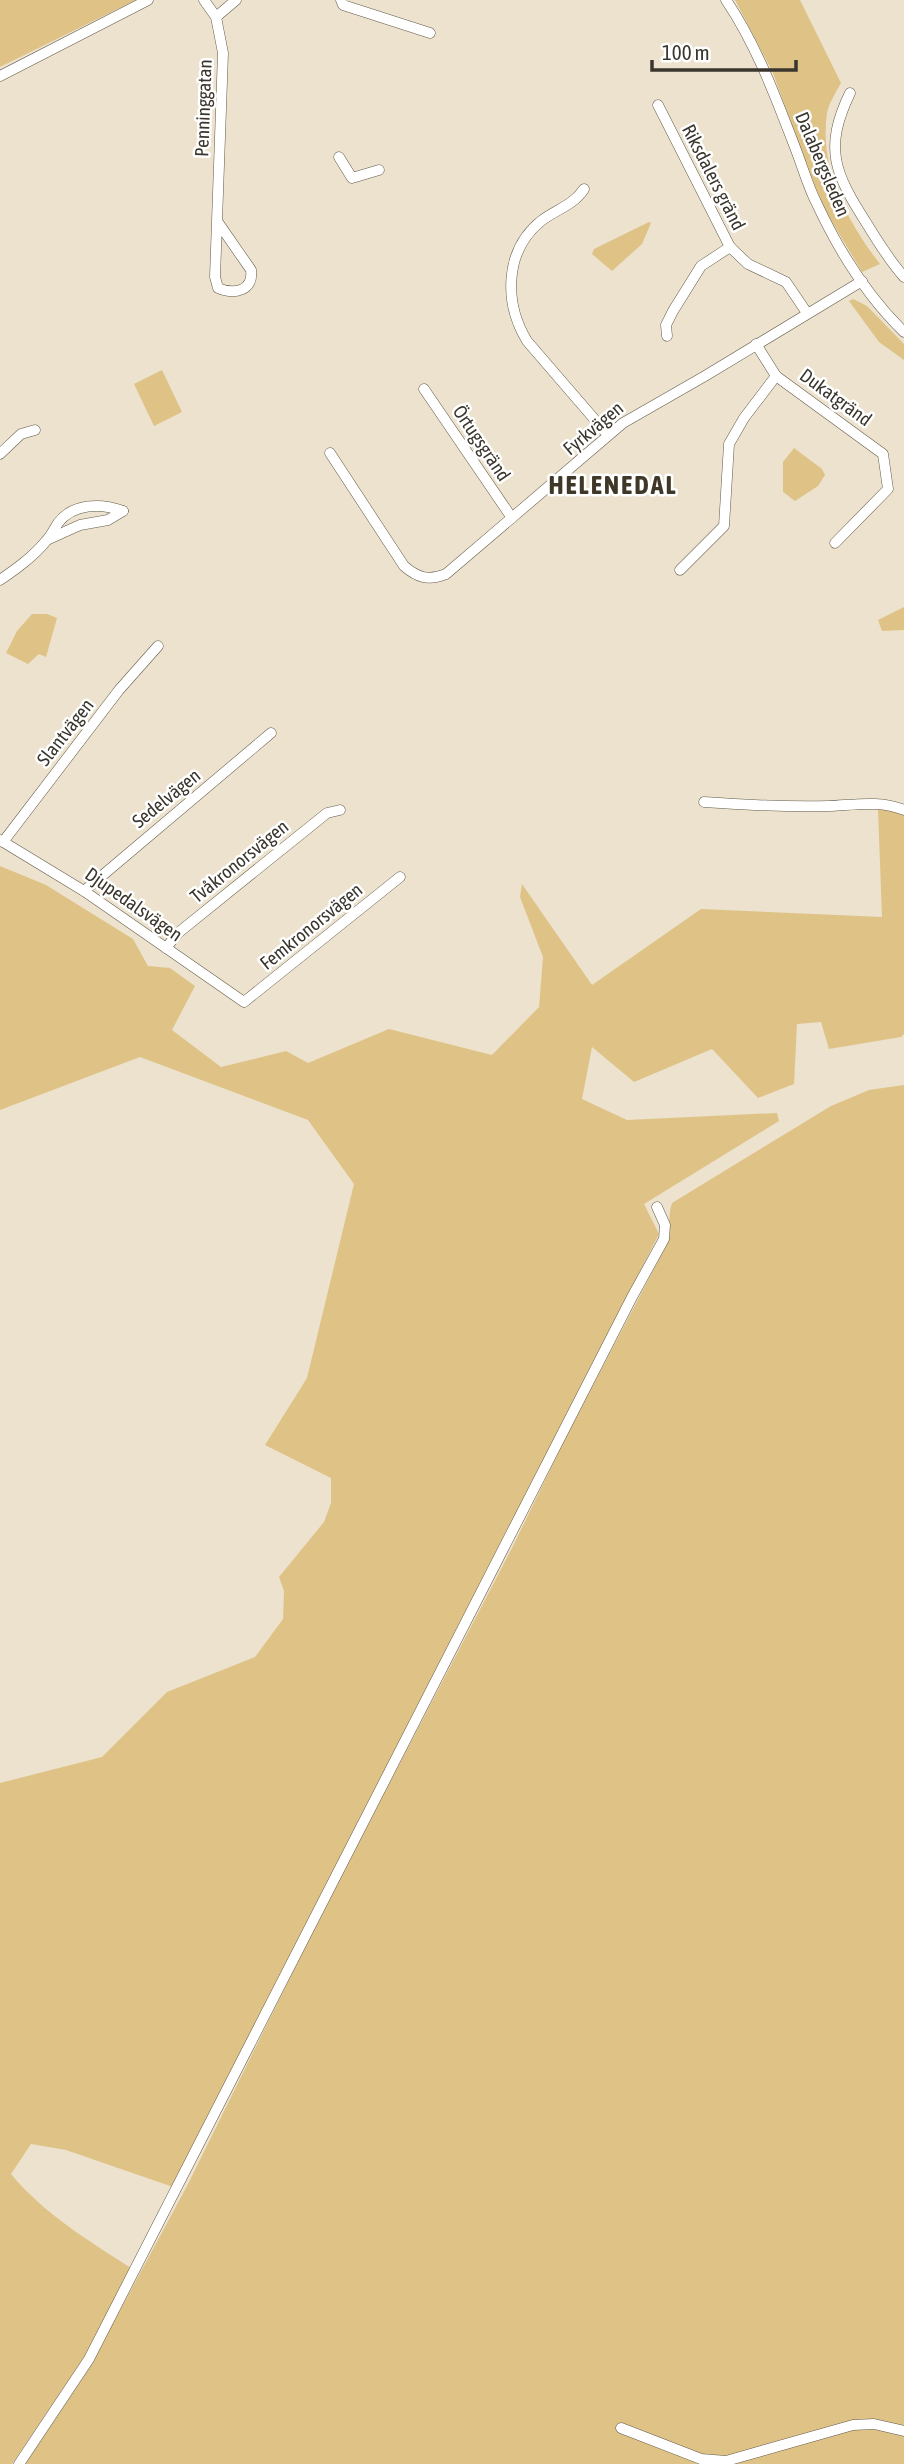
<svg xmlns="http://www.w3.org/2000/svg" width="904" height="2464" viewBox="0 0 904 2464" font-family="'Asap Condensed',sans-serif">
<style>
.green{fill:#dfc386}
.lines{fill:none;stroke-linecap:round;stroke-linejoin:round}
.minor-casing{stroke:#625a49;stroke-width:11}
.minor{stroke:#fff;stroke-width:10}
.labels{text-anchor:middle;stroke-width:5;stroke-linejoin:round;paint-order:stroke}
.street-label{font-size:19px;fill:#3a362e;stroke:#fff}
.district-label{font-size:26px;font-weight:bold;letter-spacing:2px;fill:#3f3727;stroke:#fff}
</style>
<rect width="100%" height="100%" fill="#ece2ce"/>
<!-- green -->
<g class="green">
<path d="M0 0H136L0 67Z"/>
<path d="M735 0H800L841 83C836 92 829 103 827 113 819 169 847 221 880 264L862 272 819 200 773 73Z"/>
<path d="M649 222 651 223 642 244 612 271 592 254 594 249Z"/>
<path d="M853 299 867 306 904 344V360L879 342 849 301Z"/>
<path d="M162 370 182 412 154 426 134 384Z"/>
<path d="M794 448 822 469 825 475 818 486 795 501 783 492V462Z"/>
<path d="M904 607V630L882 631 878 620Z"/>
<path d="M32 614H47L57 618 46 657 39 654 28 664 6 653 17 631Z"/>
<path d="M878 809 904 811V1034L901 1037 829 1049 821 1022 797 1024 794 1084 758 1098 712 1049 634 1082 592 1047 582 1099 627 1120 777 1113 779 1121 644 1204 659 1234 173 2187 66 2150 31 2144 11 2174C43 2213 89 2241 131 2268L84 2357 12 2464H0V1783L102 1757 167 1692 255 1657 283 1619 284 1591 279 1577 324 1522 331 1503V1478L265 1445 307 1378 354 1184 308 1120 140 1057 0 1110V866L46 885 133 939 148 966 170 968 195 986 172 1030 221 1067 286 1051 308 1063 389 1029 492 1055 539 1007 543 957 520 897 522 884 592 985 701 909 882 917Z"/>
<path d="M904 1085V2464H24L89 2368 187 2186 322 1913 514 1544 569 1431 666 1246C671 1232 667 1217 672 1203L831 1106 869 1090Z"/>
</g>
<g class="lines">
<!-- minor casing -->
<g class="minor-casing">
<g id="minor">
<path d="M204 0 216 17 223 53 215 277 218 288C234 295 254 291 251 270L217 221"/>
<path d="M341 0 343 5 430 33"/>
<path d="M726 0C757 46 776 98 796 150 803 168 808 187 817 204 838 249 868 297 904 332"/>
<path d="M216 17 236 0"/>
<path d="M0 76 148 0"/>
<path d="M850 93C823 149 835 174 867 224 878 242 889 260 904 277"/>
<path d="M658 105 730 247 748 264 786 282 807 313"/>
<path d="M339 157 352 178 379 170"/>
<path d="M584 189C574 205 555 210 541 221 504 251 504 303 527 341L608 435"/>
<path d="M667 336 666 325 673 311 701 266 730 247"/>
<path d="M756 344 776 376 883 454 888 489 835 543"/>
<path d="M424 389 512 518"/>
<path d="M330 453 404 566C418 578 428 581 446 574L623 423 705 376 862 281"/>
<path d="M0 454 21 434 35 430"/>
<path d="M49 539 80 525 108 520 123 511"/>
<path d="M680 570 724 526 729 444 744 418 776 376"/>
<path d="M0 580C16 569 33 557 46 541 51 536 54 529 58 523 73 503 101 503 123 511"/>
<path d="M704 802C745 805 787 807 829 806 854 805 880 800 904 810"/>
<path d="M0 840 84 891 244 1002 400 877"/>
<path d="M3 842 119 690 158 646"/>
<path d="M84 891 271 733"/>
<path d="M166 948 178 933 327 813 340 810"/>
<path d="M621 2428 701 2459 726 2461 853 2425 874 2424 904 2431"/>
<path d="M19 2464 89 2359 632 1297 664 1239 665 1225 657 1207"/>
</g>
</g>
<!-- minor -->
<use href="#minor" class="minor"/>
</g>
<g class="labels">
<!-- street labels -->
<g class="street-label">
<text transform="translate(203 108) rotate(-88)" y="7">Penninggatan</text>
<text transform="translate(823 164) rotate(67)" y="7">Dalabergsleden</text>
<text transform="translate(714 177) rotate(63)" y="7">Riksdalers gränd</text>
<text transform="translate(836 397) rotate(36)" y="7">Dukatgränd</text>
<text transform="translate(593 428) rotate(-40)" y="7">Fyrkvägen</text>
<text transform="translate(482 443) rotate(56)" y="7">Örtugsgränd</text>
<text transform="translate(65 732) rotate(-52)" y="7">Slantvägen</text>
<text transform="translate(166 798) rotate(-39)" y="7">Sedelvägen</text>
<text transform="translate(239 861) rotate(-39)" y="7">Tvåkronorsvägen</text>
<text transform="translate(134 904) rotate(35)" y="7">Djupedalsvägen</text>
<text transform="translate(311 926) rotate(-39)" y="7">Femkronorsvägen</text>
</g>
<!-- district labels -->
<g class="district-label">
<text x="613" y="494">HELENEDAL</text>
</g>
</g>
<!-- scale -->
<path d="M652 60v10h144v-10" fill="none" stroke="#3a362e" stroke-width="3.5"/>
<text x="662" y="60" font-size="21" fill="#3a362e" stroke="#ffffff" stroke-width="5" paint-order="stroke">100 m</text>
</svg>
